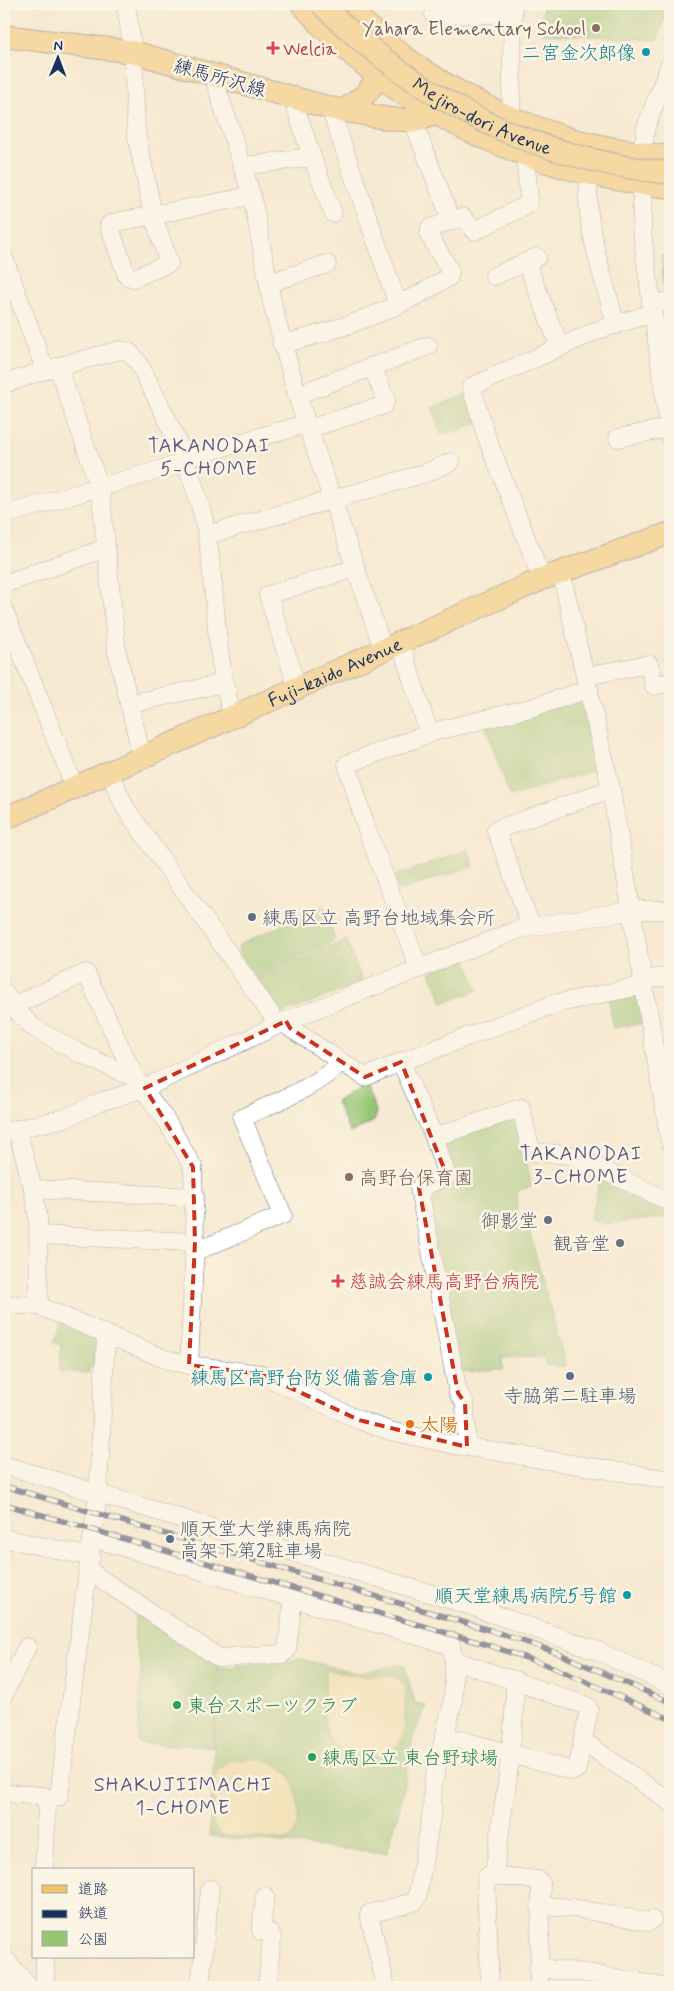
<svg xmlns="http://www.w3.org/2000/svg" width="674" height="1991" viewBox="0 0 674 1991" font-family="Mynerve,'Klee One',sans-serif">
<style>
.green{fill:#96c574;stroke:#587a69;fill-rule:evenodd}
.sand{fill:#eeda9e;stroke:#84847e}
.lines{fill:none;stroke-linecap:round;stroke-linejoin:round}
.minor-casing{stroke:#687087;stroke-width:19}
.major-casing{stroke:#687087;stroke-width:24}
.minor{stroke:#fff;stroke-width:18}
.major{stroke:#f1c369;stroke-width:22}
.rail-casing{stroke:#1b2f5e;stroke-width:5.5}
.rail{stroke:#fcf5e5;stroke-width:4;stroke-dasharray:11;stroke-linecap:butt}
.major-bridge-casing{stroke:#687087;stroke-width:24;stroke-linecap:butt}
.major-bridge{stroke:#f1c369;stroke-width:22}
.marked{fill:none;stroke:#c8321e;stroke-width:4;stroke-dasharray:10 6;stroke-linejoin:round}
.education-dot{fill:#8d6e63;stroke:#fcf5e5;stroke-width:2}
.health-dot{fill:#e0444e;stroke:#fcf5e5;stroke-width:2}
.culture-dot{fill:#0f9aa8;stroke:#fcf5e5;stroke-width:2}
.service-dot{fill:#5c6f8a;stroke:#fcf5e5;stroke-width:2}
.worship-dot{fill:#6b7280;stroke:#fcf5e5;stroke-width:2}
.food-dot{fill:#e8710a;stroke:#fcf5e5;stroke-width:2}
.leisure-dot{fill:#2e9e5b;stroke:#fcf5e5;stroke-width:2}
.labels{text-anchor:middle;stroke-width:5;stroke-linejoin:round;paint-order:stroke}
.education-label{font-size:19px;fill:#785e54;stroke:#fcf5e5;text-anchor:end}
.health-label{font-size:19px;fill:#be3a42;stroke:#fcf5e5;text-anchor:start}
.culture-label{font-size:19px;fill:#0d838f;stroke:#fcf5e5;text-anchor:end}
.street-label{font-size:19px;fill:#1b2f5e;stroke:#fcf5e5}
.service-label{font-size:19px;fill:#4e5e75;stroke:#fcf5e5;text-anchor:start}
.worship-label{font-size:19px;fill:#5b616d;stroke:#fcf5e5;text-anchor:end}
.food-label{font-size:19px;fill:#c56008;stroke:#fcf5e5;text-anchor:start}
.leisure-label{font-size:19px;fill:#27864d;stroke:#fcf5e5;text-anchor:start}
.neighbourhood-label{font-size:20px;letter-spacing:1px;fill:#605a81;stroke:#fcf5e5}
</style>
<rect width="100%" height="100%" fill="#fcf5e5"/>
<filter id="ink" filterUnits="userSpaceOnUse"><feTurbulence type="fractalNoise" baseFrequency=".02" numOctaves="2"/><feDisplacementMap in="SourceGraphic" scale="10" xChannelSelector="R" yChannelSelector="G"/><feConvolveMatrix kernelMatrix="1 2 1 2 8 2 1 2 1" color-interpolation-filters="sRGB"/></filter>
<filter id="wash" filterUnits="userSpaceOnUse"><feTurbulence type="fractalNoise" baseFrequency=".0096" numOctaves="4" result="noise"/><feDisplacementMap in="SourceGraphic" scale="20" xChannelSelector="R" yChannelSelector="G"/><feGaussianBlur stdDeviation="1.12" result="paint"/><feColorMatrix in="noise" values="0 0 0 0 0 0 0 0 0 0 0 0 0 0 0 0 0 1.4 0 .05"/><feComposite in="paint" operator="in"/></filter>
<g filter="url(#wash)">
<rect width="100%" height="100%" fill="#f7ead2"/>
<!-- green -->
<g class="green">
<path d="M543 4H670V5L657 40 542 33Z"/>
<path d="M661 255H670V297L665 298Z"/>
<path d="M468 395 478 423 442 436 432 407Z"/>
<path d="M582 699 603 767 510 797 485 724Z"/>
<path d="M468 850 474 866 399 891 394 876Z"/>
<path d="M323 906 335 939 328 945 256 977 238 953 239 945Z"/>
<path d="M346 940 363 982 278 1015 254 980Z"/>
<path d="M465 957 478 990 443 1003 430 972Z"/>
<path d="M634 994C642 1000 644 1016 641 1024L613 1028 609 999Z"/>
<path d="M364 1083 377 1113 374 1121 350 1133 336 1102Z"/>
<path d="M520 1117 531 1187 518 1190 516 1208 520 1229 529 1230 566 1367 545 1365 544 1357 505 1358H502L503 1369 461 1372 426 1192 452 1178 440 1143Z"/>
<path d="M601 1176 670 1209 668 1215 662 1218 604 1224 591 1218Z"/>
<path d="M60 1324 94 1339 96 1344 95 1366H89V1373L59 1371 61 1345 54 1343Z"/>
<path d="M136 1610 217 1665 213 1747 138 1743 141 1666 134 1641Z"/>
<path d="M300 1659 359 1673 404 1664 415 1703 426 1705 413 1738 401 1802 387 1853 209 1836 219 1668ZM327 1670 358 1676 394 1675 406 1686 404 1736 327 1734 323 1713Z"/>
</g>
<!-- sand -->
<g class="sand">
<path d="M327 1670 358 1676 394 1675 406 1686 404 1736 391 1755C380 1755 367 1757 356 1755 314 1748 323 1700 327 1670Z"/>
<path d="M256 1759C266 1761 277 1763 285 1770 299 1783 305 1829 288 1840L222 1835 213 1824 216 1772 231 1760Z"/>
</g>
</g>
<g filter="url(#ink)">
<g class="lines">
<!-- minor casing -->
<g class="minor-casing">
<g id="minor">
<path d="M126 4 133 52 136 132 153 215 169 263 134 278 127 276 109 225 113 223C160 214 206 204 252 196"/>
<path d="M434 15 513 14"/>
<path d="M670 64 646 127 642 153V233L670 437"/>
<path d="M213 76 252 196 273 307 297 395 383 649"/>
<path d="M330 108 398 305"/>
<path d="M511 117 513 4"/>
<path d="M413 121 451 220"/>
<path d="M312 157 333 213"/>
<path d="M244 166 312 157 296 109V99"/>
<path d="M591 174C579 212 606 285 616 325"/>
<path d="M4 258 45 370"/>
<path d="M526 262 560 347"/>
<path d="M494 276 537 257"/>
<path d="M269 283 327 264"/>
<path d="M651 304 670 301"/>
<path d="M282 344C341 330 397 310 449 277L450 271 429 235 430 228 463 217 475 231 527 205 529 200 525 154"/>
<path d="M58 367 100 488 117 652 142 757"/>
<path d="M4 384 45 370 120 350 129 352 138 362C166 415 196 475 207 535 217 596 214 657 233 717"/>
<path d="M297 395 428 346"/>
<path d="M308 429 384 405 386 400 372 366"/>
<path d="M618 438 668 428"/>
<path d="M4 515 180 464 189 457 306 424"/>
<path d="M207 535 426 473 451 462"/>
<path d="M561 572 611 789 670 1142"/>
<path d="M542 579 487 438 471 387 596 331 652 313"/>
<path d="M4 584 106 548"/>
<path d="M4 610 75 788"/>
<path d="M400 641 429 734"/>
<path d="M586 676 649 664 654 686 670 682"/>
<path d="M297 687 268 595 356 568"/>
<path d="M129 704 224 683"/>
<path d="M109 772 126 809 278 1024"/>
<path d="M531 926 496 830 611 789"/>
<path d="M419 969 365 824 347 764 433 732 534 707 589 689"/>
<path d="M644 980 670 976"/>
<path d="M4 992 12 1006 34 1028 81 1054 135 1078 168 1123 193 1167 195 1242 189 1365"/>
<path d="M12 1006 86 973 135 1078"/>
<path d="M286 1021 290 1028 365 1077 401 1062 434 1137 447 1176 419 1188 458 1393 465 1403 467 1447"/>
<path d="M401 1062 554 1004 645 985"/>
<path d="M17 1129 33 1189 38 1218 39 1306"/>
<path d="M4 1132 66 1118 100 1102 145 1088 286 1021 520 929 633 910H670"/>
<path d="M434 1137 521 1108 531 1152 571 1155 670 1202"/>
<path d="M33 1189 195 1197"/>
<path d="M39 1235 195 1242"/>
<path d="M194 1252 283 1215 242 1118C269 1105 322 1085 340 1062"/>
<path d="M4 1304 39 1306 165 1359 189 1365 261 1374 359 1420 390 1431 450 1444 670 1480"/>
<path d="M4 1465 468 1605 596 1650 670 1685"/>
<path d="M4 1538 91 1557"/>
<path d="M93 1538 451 1646 454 1660 453 1702 433 1782 432 1811 417 1898 414 1902 369 1914 386 1987"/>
<path d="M89 1571 219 1658 282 1654 287 1650 293 1597"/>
<path d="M4 1694 27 1647"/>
<path d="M446 1736 573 1771 577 1769 589 1710 587 1706 454 1660"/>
<path d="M583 1741 670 1802"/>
<path d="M4 1793 44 1796 50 1799"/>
<path d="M44 1870 47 1805 50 1799 58 1797 59 1795 98 1493 106 1336"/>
<path d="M494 1876C502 1811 515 1745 515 1680"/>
<path d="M265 1896 261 1931 270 1933 272 1936 267 1987"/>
<path d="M540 1906 574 1908 649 1922 652 1920"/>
<path d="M45 1957V1987"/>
<path d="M4 1958 29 1987"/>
<path d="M539 1968 594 1974 665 1987"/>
<path d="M200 1987 210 1889"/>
<path d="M490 1987 486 1878 489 1875 538 1880 541 1883 539 1987"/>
</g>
</g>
<!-- major casing -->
<g class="major-casing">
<g id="major">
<path d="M302 4C394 112 532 173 670 187"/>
<path d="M345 4C401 64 479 110 558 135 594 147 633 152 670 157"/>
<path d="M4 36 133 52 330 108 390 119 416 121 434 114 452 88"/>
<path d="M342 111C358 101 373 92 377 73"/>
<path id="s1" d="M4 819 542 579 670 533"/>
</g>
</g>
<!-- minor -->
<use href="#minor" class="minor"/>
<!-- major -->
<use href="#major" class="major"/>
<!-- rail casing -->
<g class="rail-casing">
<g id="rail">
<path d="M4 1486 493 1631 555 1652 670 1702"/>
<path d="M4 1504 488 1645 550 1666 670 1719"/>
</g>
</g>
<!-- rail -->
<use href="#rail" class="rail"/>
<!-- major-bridge casing -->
<g class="major-bridge-casing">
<g id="major-bridge">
<path id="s2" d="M321 4C420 101 532 159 670 173"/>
</g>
</g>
<!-- major-bridge -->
<use href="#major-bridge" class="major-bridge"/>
</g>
</g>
<!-- marked area -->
<path d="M0 0H674V1991H0ZM286 1021 290 1028 365 1077 401 1062 447 1176 419 1188 458 1393 465 1403 467 1447 359 1420 261 1374 189 1365 195 1242 193 1167 145 1088Z" fill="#f7ead2" fill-opacity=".55" fill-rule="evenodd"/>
<path class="marked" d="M286 1021 290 1028 365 1077 401 1062 447 1176 419 1188 458 1393 465 1403 467 1447 359 1420 261 1374 189 1365 195 1242 193 1167 145 1088Z"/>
<!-- markers -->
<g class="education-dot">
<circle cx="596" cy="28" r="5"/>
<circle cx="349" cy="1177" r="5"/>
</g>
<g class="health-dot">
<path d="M270.5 40.5h5v5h5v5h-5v5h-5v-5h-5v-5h5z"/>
<path d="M335.5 1273.5h5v5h5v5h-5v5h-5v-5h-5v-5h5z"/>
</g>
<g class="culture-dot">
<circle cx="646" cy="52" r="5"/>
<circle cx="428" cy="1377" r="5"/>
<circle cx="627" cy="1595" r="5"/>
</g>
<g class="service-dot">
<circle cx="252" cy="917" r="5"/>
<circle cx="570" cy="1376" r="5"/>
<circle cx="170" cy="1539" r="5"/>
</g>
<g class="worship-dot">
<circle cx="548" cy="1220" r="5"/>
<circle cx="620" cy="1243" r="5"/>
</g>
<circle class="food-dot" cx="410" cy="1424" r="5"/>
<g class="leisure-dot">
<circle cx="177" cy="1705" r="5"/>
<circle cx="312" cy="1757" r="5"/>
</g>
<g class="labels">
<!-- education labels -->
<g class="education-label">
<text x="586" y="35">Yahara Elementary School</text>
<text x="359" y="1184" text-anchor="start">高野台保育園</text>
</g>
<!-- health labels -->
<g class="health-label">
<text x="283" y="55">Welcia</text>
<text x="349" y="1288">慈誠会練馬高野台病院</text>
</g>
<!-- culture labels -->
<g class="culture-label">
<text x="636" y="59">二宮金次郎像</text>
<text x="418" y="1384">練馬区高野台防災備蓄倉庫</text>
<text x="617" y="1602">順天堂練馬病院5号館</text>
</g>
<!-- street labels -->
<g class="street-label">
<text transform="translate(220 77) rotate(16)" y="7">練馬所沢線</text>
<text dy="7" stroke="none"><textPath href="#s2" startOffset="198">Mejiro-dori Avenue</textPath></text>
<text dy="7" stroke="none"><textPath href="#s1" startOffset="362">Fuji-kaido Avenue</textPath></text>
</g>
<!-- service labels -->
<g class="service-label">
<text x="262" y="924">練馬区立 高野台地域集会所</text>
<text x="570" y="1402" text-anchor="middle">寺脇第二駐車場</text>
<text x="180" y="1535">順天堂大学練馬病院<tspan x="180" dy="22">高架下第2駐車場</tspan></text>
</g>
<!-- worship labels -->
<g class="worship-label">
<text x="538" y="1227">御影堂</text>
<text x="610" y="1250">観音堂</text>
</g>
<!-- food labels -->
<g class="food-label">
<text x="420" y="1431">太陽</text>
</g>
<!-- leisure labels -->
<g class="leisure-label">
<text x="187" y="1712">東台スポーツクラブ</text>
<text x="322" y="1764">練馬区立 東台野球場</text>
</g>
<!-- neighbourhood labels -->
<g class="neighbourhood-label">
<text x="209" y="452">TAKANODAI<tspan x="209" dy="23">5-CHOME</tspan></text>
<text x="581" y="1160">TAKANODAI<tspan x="581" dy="23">3-CHOME</tspan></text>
<text x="183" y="1791">SHAKUJIIMACHI<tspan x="183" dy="23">1-CHOME</tspan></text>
</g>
</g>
<!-- margin -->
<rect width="674" height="1991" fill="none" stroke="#fcf5e5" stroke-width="20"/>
<!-- legend -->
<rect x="32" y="1868" width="162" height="90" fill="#fcf5e5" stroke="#a2a6af"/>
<rect x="42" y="1885" width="25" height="8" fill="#f1c369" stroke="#a2a6af"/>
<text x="78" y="1894" font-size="15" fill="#1b2f5e">道路</text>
<rect x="42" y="1910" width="25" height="8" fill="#1b2f5e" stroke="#a2a6af"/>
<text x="78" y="1918" font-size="15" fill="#1b2f5e">鉄道</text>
<rect x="42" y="1931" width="25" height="15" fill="#96c574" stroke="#a2a6af"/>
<text x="78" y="1944" font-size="15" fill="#1b2f5e">公園</text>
<!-- north arrow -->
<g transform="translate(58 58) rotate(1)" stroke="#fcf5e5" stroke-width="4" paint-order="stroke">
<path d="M0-4L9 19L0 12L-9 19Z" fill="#1b2f5e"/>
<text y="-8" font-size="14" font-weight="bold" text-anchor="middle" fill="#1b2f5e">N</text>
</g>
</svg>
